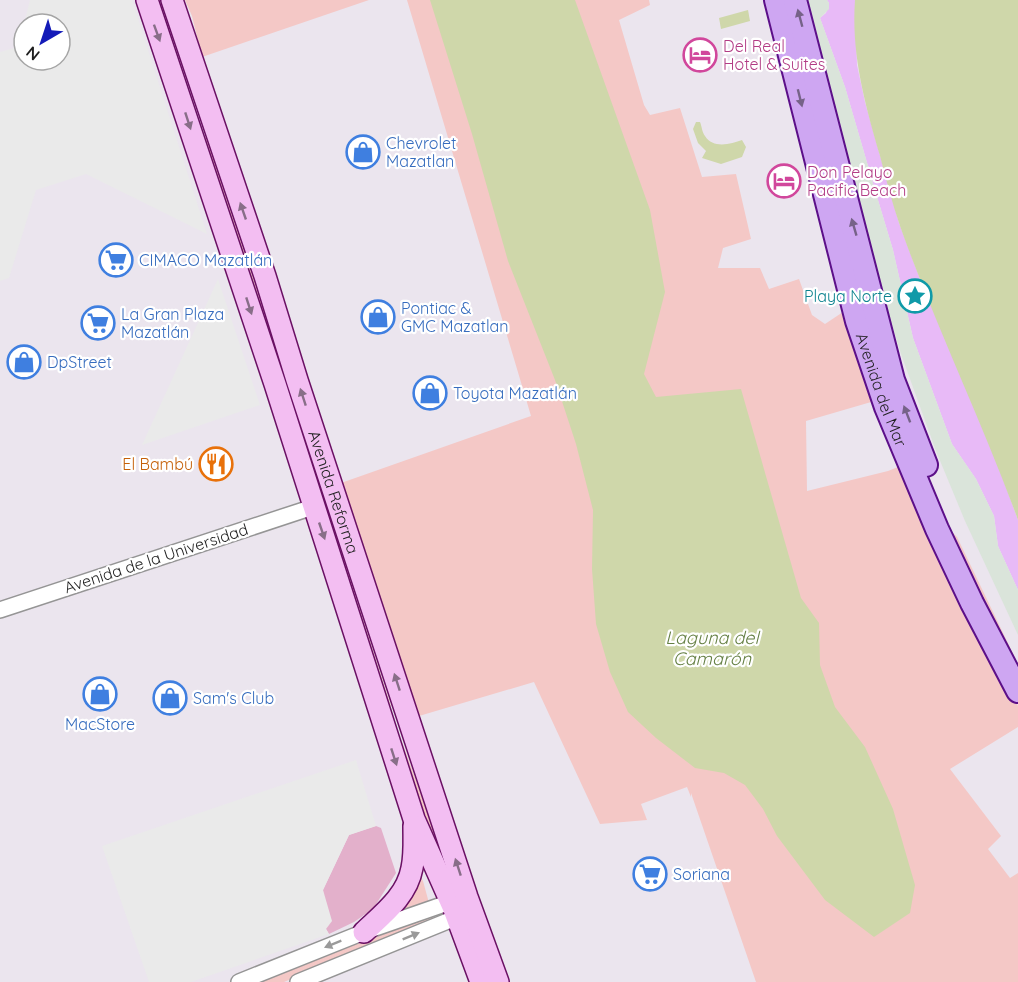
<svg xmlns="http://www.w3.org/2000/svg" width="1018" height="982" viewBox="0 0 1018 982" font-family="Quicksand,sans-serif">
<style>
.grass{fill:#e3b0cb}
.sand{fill:#e8baf7}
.park{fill:#f4c8c6}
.parking{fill:#eaeaea}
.plaza{fill:#dae4da}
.water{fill:#cfd7aa}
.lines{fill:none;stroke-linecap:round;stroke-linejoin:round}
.street-casing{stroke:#959595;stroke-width:18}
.secondary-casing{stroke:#6a1064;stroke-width:24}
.primary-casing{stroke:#5c0f89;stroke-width:26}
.street{stroke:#fff;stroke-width:15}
.secondary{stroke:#f3bef2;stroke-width:21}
.primary{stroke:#cea6f2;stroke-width:22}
.oneway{fill:#766288}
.oneway2{fill:#886e88}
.oneway3{fill:#9a9a9a}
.labels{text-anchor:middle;stroke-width:4.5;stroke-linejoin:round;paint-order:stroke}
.hotel-label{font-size:16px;fill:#b23c85;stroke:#fff;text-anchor:start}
.shop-label{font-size:16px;fill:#366cbe;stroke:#fff;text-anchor:start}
.culture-label{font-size:16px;fill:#0d838f;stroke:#fff;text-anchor:end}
.street-label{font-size:16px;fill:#1e1e1e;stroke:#fff}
.food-label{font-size:16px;fill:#c56008;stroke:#fff;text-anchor:end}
.water-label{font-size:18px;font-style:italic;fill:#647f43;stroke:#fff}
</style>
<rect width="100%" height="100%" fill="#ebe5ee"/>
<!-- grass -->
<path class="grass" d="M376 826 381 828 396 873 373 909 354 922 329 934 326 929 323 890 349 835Z"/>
<!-- sand -->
<path class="sand" d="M827 0H855L857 65 865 102 899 223 920 279 995 457 1018 520V590L998 546 994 516 976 479 952 444 913 338 893 250 875 190 845 87 820 18 826 13 829 3Z"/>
<!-- park -->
<g class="park">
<path d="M185 0H369L202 57 192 16Z"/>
<path d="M407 0H649L650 5 619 20 644 105 650 115 680 108 702 177 736 174 751 239 723 248 718 268H760L769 289 799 279 812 315 825 324 849 308 878 400 806 421 807 491 888 471 903 465 1018 706V727L950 769 1001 836 988 849 1010 878 1018 873V982H756L691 793V797L687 787 641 804 647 820 600 824 534 682 419 716 341 483 531 416Z"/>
<path d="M183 79 203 135 211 142 290 375 282 377Z"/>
<path d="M290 393 391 706 388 708 282 394Z"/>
<path d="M953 533 957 537 1018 664V674L952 538Z"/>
<path d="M402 742 428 813 432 814 454 881 447 883 401 749Z"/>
<path d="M414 865 423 881 429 903 388 920Z"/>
<path d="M428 914 434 916 433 919 284 982H256Z"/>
</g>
<!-- parking -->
<g class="parking">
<path d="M30 0H132L207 234 86 174 36 190 9 278 0 281V52L18 47 24 24V60H60V24H24Z"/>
<path d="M218 279 260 405 142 445Z"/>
<path d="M356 760 376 826 349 835 323 890 332 921 326 929 329 934 191 982H149L102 846Z"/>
</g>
<!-- plaza -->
<path class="plaza" d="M801 0H827L829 3V9L820 18 845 87 875 190 893 250 913 338 952 444 976 479 994 516 998 546 1018 590V635L965 521 936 451 901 354 872 261Z"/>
<!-- water -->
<g class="water">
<path d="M430 0H575L650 210 665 292 644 374 656 397 741 389 801 598 819 623 820 665 835 707 865 747 893 809 915 885 910 913 874 937 825 900 777 836 763 809 745 785 724 773 695 768 656 738 628 712 610 672 596 624 592 569 593 510 576 444 555 380 508 261 472 134Z"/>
<path d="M855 0H1018V520C982 421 935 325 900 226 892 203 886 179 880 156 865 104 851 54 855 0Z"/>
<path d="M748 10 750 21 721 29 719 18Z"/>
<path d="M696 122H700C702 127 702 132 705 136 713 149 731 144 742 140L746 147 742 157 721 164 702 158 706 151 698 143 693 129Z"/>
</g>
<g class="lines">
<!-- street casing -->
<g class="street-casing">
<g id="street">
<path d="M0 610 313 507"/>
<path d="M239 982 364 932 459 899"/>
<path d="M298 982 465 914"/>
</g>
</g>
<!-- secondary casing -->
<g class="secondary-casing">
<g id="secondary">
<path d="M147 0 275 384 414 819 454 909 481 982"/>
<path id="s1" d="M172 0 265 276 297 380 467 897 498 982"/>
<path d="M364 932C383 914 407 896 412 868 415 855 414 840 414 826"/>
</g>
</g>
<!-- primary casing -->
<g class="primary-casing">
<g id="primary">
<path id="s2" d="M776 0 857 321 886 407 937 529 972 603 1018 691"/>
<path d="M795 0 893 380 926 465"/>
</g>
</g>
<!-- street -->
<use href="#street" class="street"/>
<!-- secondary -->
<use href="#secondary" class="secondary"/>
<!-- primary -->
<use href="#primary" class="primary"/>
</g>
<!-- one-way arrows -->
<defs><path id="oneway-solid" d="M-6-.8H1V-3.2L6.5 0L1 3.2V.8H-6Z" transform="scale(1.5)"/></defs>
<g class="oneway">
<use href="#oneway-solid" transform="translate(800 18) rotate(-105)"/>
<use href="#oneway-solid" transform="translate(800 98) rotate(76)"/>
<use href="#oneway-solid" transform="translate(854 227) rotate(-106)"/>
<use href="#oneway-solid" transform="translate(907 414) rotate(-111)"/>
</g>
<g class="oneway2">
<use href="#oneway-solid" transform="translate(157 33) rotate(70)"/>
<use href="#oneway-solid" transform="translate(188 121) rotate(72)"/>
<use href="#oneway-solid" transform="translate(243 211) rotate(-109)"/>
<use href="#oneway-solid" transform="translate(249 306) rotate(72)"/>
<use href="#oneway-solid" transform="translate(303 397) rotate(-108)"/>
<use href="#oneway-solid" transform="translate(322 531) rotate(71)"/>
<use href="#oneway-solid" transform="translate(397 682) rotate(-108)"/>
<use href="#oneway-solid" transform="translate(394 757) rotate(72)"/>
<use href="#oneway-solid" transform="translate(458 867) rotate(-108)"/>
</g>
<g class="oneway3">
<use href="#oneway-solid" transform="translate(411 936) rotate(-22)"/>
<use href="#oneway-solid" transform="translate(333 944) rotate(158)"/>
</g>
<!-- icons -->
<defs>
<g id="hotel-ring" transform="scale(1.725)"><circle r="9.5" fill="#fff" stroke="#d1479c" stroke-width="1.5"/><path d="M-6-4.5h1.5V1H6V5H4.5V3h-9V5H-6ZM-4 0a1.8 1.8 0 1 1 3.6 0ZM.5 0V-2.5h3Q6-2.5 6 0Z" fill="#d1479c"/></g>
<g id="shop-ring" transform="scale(1.725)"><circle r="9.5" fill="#fff" stroke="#3f7fe0" stroke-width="1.5"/><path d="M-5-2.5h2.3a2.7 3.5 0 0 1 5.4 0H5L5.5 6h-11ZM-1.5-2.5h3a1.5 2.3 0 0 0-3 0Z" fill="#3f7fe0"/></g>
<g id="supermarket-ring" transform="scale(1.725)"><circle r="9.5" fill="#fff" stroke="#3f7fe0" stroke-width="1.5"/><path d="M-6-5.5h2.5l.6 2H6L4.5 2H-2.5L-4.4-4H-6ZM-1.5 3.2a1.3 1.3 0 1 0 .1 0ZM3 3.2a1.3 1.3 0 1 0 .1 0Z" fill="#3f7fe0"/></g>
<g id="sight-ring" transform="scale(1.725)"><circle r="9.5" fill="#fff" stroke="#0f9aa8" stroke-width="1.5"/><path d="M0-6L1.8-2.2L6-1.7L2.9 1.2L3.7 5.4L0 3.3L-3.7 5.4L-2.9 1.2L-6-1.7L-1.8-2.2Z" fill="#0f9aa8"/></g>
<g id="restaurant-ring" transform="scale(1.725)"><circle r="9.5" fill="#fff" stroke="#e8710a" stroke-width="1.5"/><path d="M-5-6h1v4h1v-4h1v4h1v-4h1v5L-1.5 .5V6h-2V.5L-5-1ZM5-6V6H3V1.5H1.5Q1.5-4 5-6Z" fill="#e8710a"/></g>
</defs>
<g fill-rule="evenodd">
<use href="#hotel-ring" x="700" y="55"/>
<use href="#shop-ring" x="363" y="152"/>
<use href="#hotel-ring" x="784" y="181"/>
<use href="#supermarket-ring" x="116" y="260"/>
<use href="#sight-ring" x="915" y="296"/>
<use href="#shop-ring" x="378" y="317"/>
<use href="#supermarket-ring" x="98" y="323"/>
<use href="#shop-ring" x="24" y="362"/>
<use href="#shop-ring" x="430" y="393"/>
<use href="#restaurant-ring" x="216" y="464"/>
<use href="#shop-ring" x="100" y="694"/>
<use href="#shop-ring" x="170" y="698"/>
<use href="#supermarket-ring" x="650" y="874"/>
</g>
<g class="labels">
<!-- hotel labels -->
<g class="hotel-label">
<text x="723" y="52">Del Real<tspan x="723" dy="18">Hotel &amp; Suites</tspan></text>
<text x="807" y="178">Don Pelayo<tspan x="807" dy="18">Pacific Beach</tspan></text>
</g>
<!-- shop labels -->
<g class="shop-label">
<text x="386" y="149">Chevrolet<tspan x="386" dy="18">Mazatlan</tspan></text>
<text x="139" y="266">CIMACO Mazatlán</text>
<text x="401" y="314">Pontiac &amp;<tspan x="401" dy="18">GMC Mazatlan</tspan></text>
<text x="121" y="320">La Gran Plaza<tspan x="121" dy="18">Mazatlán</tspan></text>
<text x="47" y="368">DpStreet</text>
<text x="453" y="399">Toyota Mazatlán</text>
<text x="193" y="704">Sam's Club</text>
<text x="100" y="730" text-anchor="middle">MacStore</text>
<text x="673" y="880">Soriana</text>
</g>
<!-- culture labels -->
<g class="culture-label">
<text x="892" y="302">Playa Norte</text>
</g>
<!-- street labels -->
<g class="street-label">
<text dy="6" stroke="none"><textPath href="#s2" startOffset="404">Avenida del Mar</textPath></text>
<text dy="6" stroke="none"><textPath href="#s1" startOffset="518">Avenida Reforma</textPath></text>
<text transform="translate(156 558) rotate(-18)" y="6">Avenida de la Universidad</text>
</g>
<!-- food labels -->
<g class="food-label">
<text x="193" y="470">El Bambú</text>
</g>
<!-- water labels -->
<g class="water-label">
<text x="712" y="644">Laguna del<tspan x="712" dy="21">Camarón</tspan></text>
</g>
</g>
<!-- north arrow -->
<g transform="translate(42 42) rotate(219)"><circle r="28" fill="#ffffff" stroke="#a5a5a5" stroke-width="1.5"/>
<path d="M0-4.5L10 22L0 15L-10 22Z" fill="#141bb8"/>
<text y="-9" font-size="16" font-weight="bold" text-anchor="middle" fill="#1e1e1e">N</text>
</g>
</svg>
